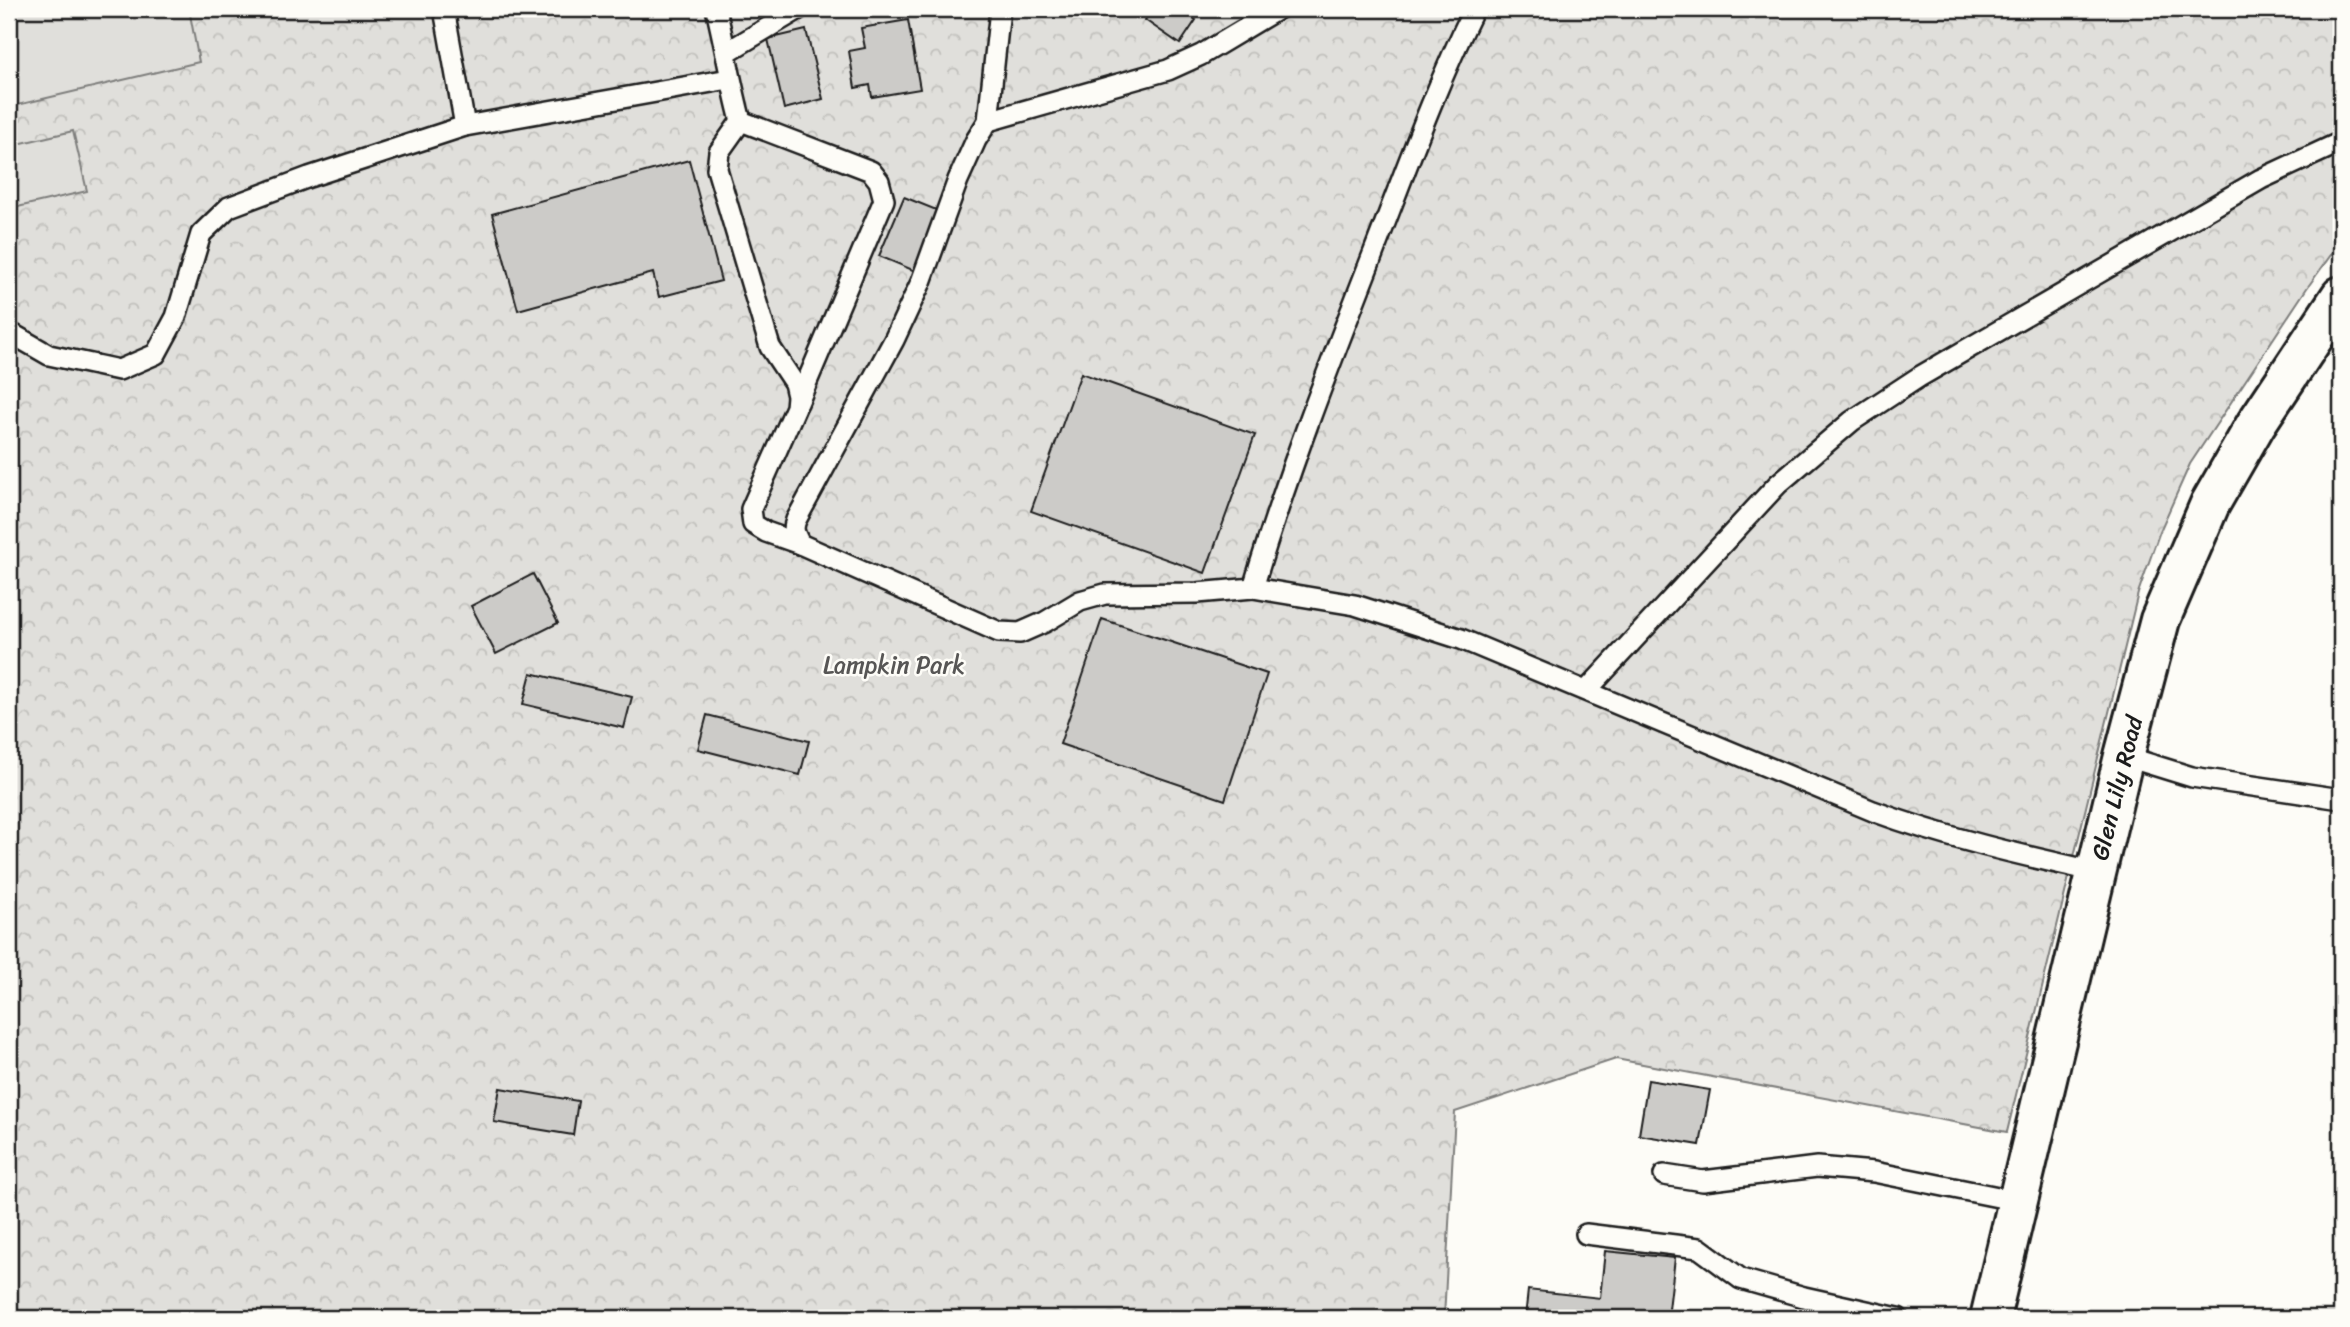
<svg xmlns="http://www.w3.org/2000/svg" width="2350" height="1327" viewBox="0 0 2350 1327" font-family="Sriracha,sans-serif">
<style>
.park{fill:url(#park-crowns);stroke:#7e7e7c;stroke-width:2}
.garden{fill:#e0dfdb;stroke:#7e7e7c;stroke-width:2}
.building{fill:#cccbc8;stroke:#1c1c1c;stroke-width:2}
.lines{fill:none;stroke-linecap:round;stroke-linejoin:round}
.lane-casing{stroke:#1c1c1c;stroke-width:24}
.secondary-casing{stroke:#1c1c1c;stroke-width:44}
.lane{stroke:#fdfcf7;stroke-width:19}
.secondary{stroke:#fdfcf7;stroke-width:38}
.labels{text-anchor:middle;stroke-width:5;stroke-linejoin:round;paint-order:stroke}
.park-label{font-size:24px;fill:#575655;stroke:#fdfcf7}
.street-label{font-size:24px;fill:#1c1c1c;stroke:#fdfcf7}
</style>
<defs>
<pattern id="park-crowns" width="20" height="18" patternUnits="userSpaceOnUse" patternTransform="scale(1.75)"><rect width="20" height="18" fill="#e0dfdb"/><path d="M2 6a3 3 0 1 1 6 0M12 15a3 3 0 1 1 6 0" fill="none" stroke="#c0bfbb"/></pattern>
</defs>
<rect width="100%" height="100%" fill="#fdfcf7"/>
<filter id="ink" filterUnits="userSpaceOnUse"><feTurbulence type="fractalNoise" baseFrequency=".0143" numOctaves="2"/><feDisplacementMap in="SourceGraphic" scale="14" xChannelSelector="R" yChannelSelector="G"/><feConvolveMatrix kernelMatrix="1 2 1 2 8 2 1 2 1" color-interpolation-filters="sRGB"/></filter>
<g filter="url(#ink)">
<!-- park -->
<path class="park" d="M9 9H2341V241L2307 288 2190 464 2160 531 2138 593 2007 1132 1616 1059 1455 1112 1444 1318H9Z"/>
<!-- garden -->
<g class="garden">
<path d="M9 9H189L199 62 9 107Z"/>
<path d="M73 131 87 191 9 209V146Z"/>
</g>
<!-- building -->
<g class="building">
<path d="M1153 9H1181L1196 20 1180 44 1145 20Z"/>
<path d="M908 20 920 89 872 97 870 85 855 88 849 51 865 48 861 28Z"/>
<path d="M806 30 823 99 784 109 768 39Z"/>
<path d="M689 160 721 281 659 297 653 273 518 310 492 214Z"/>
<path d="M904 197 939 211 915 271 879 256Z"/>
<path d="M1081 373 1255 435 1205 573 1031 511Z"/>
<path d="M533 574 558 623 496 654 471 606Z"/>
<path d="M1102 619 1267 674 1225 800 1060 744Z"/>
<path d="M531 673 632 697 624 728 523 704Z"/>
<path d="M707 715 809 741 800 775 698 749Z"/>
<path d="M1648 1080 1710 1090 1700 1145 1639 1135Z"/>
<path d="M500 1088 578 1101 573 1135 494 1122Z"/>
<path d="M1605 1251 1675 1258 1668 1318H1525L1528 1290 1600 1298Z"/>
</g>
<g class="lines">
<!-- lane casing -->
<g class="lane-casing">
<g id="lane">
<path d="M444 9 465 126"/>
<path d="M716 9C725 46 731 84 741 121L719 152 717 169 770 347 794 383 797 396 796 407 751 509 753 524 766 532 800 544"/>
<path d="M1000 9 988 121 976 140 958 180 921 282 894 340 796 520C792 530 795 534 800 544L999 632 1020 633 1045 622 1080 601 1105 594 1197 593 1253 588"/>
<path d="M1474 9C1435 88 1405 172 1373 254 1330 364 1287 474 1253 588L1355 605 1461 639 1873 811C1946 838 2020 855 2097 872"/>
<path d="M727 52 799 9"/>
<path d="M741 121 871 171 879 181 884 200 798 403"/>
<path d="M988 121 1168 70 1201 55 1278 9"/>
<path d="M9 332 49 355 119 370 156 354 176 317 201 234 229 207 309 177 465 126 729 79"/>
<path d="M1587 690 1778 484 1852 421 1919 377 2261 179 2341 142"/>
<path d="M2124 756 2192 777 2341 799"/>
<path d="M1664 1175 1703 1181 1817 1167 1874 1172 2018 1201"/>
<path d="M1586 1234 1699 1248 1741 1279 1804 1297 1898 1318"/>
</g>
</g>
<!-- secondary casing -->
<g class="secondary-casing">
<path id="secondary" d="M1990 1318 2124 756 2160 620 2210 504 2256 424 2341 296"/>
</g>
<!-- lane -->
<use href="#lane" class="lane"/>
<!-- secondary -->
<use href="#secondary" class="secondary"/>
</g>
</g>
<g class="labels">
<!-- park labels -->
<g class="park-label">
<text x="894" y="673">Lampkin Park</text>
</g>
<!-- street labels -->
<g class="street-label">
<text transform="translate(2117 788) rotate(-76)" y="8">Glen Lily Road</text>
</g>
</g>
<!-- margin -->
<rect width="2350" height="1327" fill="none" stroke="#fdfcf7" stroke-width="35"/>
<rect x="18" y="18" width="2315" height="1292" fill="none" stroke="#1c1c1c" stroke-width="2.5" filter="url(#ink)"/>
</svg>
